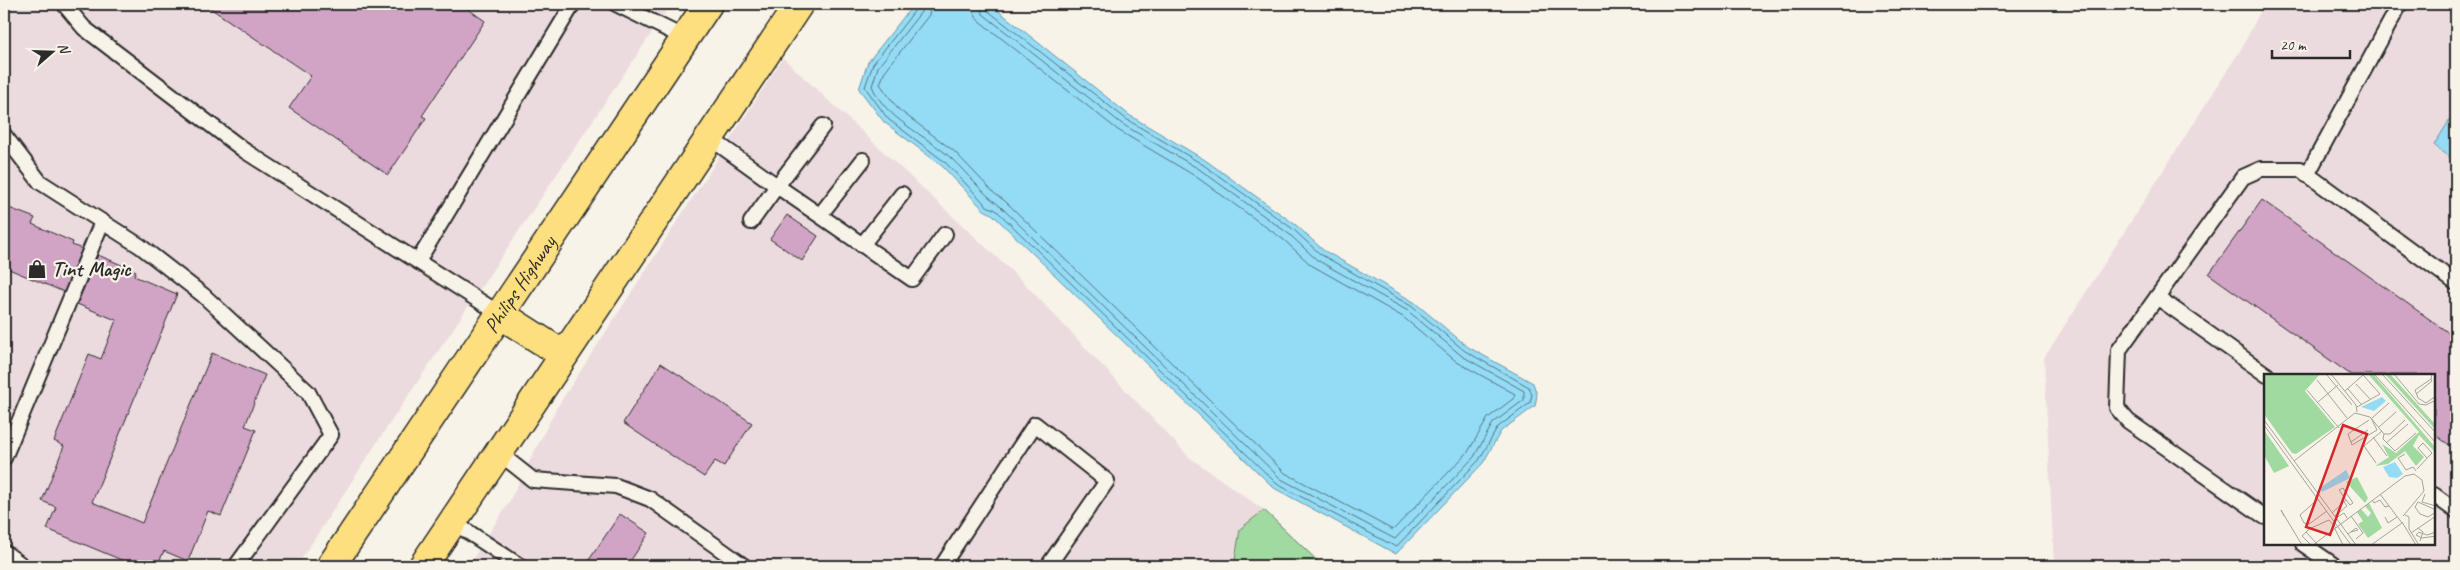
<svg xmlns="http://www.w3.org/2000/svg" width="2460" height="570" viewBox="0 0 2460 570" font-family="Caveat,sans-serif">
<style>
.built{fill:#ecdbde;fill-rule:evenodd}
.green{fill:#a0daa0;stroke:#668266}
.water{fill:#94dcf6;stroke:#6a95a5}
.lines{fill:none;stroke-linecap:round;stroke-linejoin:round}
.shore{stroke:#55727c;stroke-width:1}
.building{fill:#d1a4c6;stroke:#2b2b2b}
.service-casing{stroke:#2b2b2b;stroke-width:18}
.primary-casing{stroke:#2b2b2b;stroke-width:31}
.service{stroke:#f7f3e8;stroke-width:14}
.primary{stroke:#fddf80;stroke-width:28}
.labels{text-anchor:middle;stroke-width:4.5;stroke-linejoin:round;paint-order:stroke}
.poi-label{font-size:21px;font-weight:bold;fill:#2b2b2b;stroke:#f7f3e8;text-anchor:start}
.street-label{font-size:21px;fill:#2b2b2b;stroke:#f7f3e8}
.inset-road{fill:none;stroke:#a5a39c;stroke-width:1}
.view{fill:#d62828;fill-opacity:0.15;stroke:#d62828;stroke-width:2.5}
.inset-edge{fill:none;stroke:#2b2b2b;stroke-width:2.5}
</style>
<rect width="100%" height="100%" fill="#f7f3e8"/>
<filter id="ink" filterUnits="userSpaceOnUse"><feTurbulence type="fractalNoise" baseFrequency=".02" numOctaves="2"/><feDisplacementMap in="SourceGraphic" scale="10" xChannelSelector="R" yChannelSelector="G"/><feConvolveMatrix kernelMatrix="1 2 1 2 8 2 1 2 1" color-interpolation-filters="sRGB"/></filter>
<g filter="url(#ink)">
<!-- built -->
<g class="built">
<path d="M4 4H671L378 441 297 566H4Z"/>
<path d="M2264 4H2456V566H2054L2044 358 2241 49ZM2265 375H2434V544H2265Z"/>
<path d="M783 58 1022 281 1189 457 1264 510 1240 529 1234 566H468L509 502 556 409Z"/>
</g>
<!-- green -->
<path class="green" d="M1264 510 1323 566H1234L1240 529Z"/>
<!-- water -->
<g class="water">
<path d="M914 4H987L996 9 1129 115 1205 160 1296 225 1323 250 1414 302 1468 347 1533 383 1537 395 1535 406 1501 431 1483 463 1396 554 1274 488 992 214 984 210 942 166 884 122 859 89 868 62Z"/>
<path d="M2456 110V162L2434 145Z"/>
</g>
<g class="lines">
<!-- shore -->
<g class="shore">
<path d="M917 4 916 9 873 64 865 87 888 119 945 162 987 206 996 210 1277 484 1396 547 1479 460 1498 427 1530 403 1532 395 1529 387 1465 351 1411 306 1320 254 1293 229 1202 164 1126 119 987 10 985 4"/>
<path d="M924 4 921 12 878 67 872 86C886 120 925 134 951 158 968 174 981 192 1000 206L1281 479 1395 539 1474 457 1493 423 1524 400V391L1462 356 1408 311 1317 260 1289 234 1199 169 1122 124 983 14 979 4"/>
<path d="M931 4 929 15 885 71 880 84 898 109 954 151 995 194 1005 201 1285 473 1393 530 1468 452 1488 418 1514 398 1515 394 1457 362 1403 317 1311 265 1284 240 1195 176 1118 130 978 20 973 12 972 4"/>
</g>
</g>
<!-- building -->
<g class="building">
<path d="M204 4H461L485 21 422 116 426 118 388 175 289 108 311 76Z"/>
<path d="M2262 200 2456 338V450L2434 434V375H2351L2209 274Z"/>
<path d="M4 206 35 218 32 224 73 242 72 245 82 249 64 292 4 267Z"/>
<path d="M787 215 818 236 802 261 770 239Z"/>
<path d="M98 255 136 271 134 276 177 294 92 502 142 523 212 353 265 375 245 426 256 430 221 516 208 511 188 561 164 551 157 566H136L47 529 56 507 42 501 64 446 54 441 89 354 101 359 116 320 77 304Z"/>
<path d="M661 363 752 423 724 466 715 461 704 477 623 423Z"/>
<path d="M620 514 649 533 627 566H585Z"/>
</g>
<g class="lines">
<!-- service casing -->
<g class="service-casing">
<g id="service">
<path d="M64 4 84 28 245 151 500 314"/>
<path d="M616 4 685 38"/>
<path d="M4 135 40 182 140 246 203 295 308 392 331 435 236 566"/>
<path d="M710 138 777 186 823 126"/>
<path d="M2307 175 2400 4"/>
<path d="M820 215 863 160"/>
<path d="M751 222 777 186 912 279 945 234"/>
<path d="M862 245 902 194"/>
<path d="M418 261 573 4"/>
<path d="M2157 297 2267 375"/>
<path d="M499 453 533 480 616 486 650 499 744 566"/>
<path d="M4 458 102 222"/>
<path d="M2434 495 2456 511"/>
<path d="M2265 517 2128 421 2117 408 2119 350 2243 177 2261 169H2300L2456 283"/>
<path d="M453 522 520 566"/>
<path d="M2303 544 2335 566"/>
<path d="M4 552 23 566"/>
<path d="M942 566 1035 424 1107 481 1048 566"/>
</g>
</g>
<!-- primary casing -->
<g class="primary-casing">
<g id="primary">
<path d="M500 314 564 355"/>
<path id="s1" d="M331 566 708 4"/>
<path d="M423 566 799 4"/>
</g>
</g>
<!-- service -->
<use href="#service" class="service"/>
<!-- primary -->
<use href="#primary" class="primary"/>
</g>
</g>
<!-- icons -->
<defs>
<g id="shop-bare" transform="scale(1.5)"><path d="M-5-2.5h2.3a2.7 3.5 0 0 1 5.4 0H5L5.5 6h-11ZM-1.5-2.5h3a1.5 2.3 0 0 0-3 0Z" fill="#2b2b2b" stroke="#f7f3e8" stroke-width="2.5" paint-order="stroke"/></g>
</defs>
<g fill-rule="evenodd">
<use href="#shop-bare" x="37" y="269"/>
</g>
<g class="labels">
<!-- poi labels -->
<g class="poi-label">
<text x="52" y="276">Tint Magic</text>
</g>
<!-- street labels -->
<g class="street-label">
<text dy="7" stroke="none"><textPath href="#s1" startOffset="339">Philips Highway</textPath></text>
</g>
</g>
<!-- overview -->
<g transform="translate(2264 374)">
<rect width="171" height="171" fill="#f7f3e8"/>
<path d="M1 0H56L41 17 71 53 32 80 28 79 0 40ZM104 0H109L171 73V78L155 61 149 72 160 83 152 92 141 77 124 90 111 92 125 83 118 70 132 79 155 58ZM121 0H126L171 50V55ZM0 56 25 92 10 99 0 81ZM93 103 104 124 101 129 82 108ZM105 129 118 154 104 164 94 150 99 147 93 138 97 135 104 143 107 139 101 132Z" fill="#a0daa0"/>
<path d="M118 23 122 27 110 37 97 33ZM131 88 139 100 133 104 125 103 119 93ZM82 96 86 104 58 118 56 114Z" fill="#94dcf6"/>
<path class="inset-road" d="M62 0 88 31M67 0 92 31 93 38M110 0 172 69M118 0 172 59M130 0 155 30 162 31 172 26M168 0 167 5 151 16 154 24 162 29 172 22M53 6 83 44M92 10 106 25M83 14 97 30M43 16 75 54M81 17 99 1 116 20 93 33M152 20 168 7 167 5M54 28 74 11M108 44 125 29M0 46 92 171M105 46 84 60 88 71 113 56 107 44M0 51 87 171M115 53 132 38M120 60 119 65 131 77 152 59M120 60H126L141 46M109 63 123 82M87 68 104 56M122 69 144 50M141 80 134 84 142 96 149 93 152 97M30 87 91 39 106 43 120 60M112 89 100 72 118 57M153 95 168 79 159 69 154 74 163 84M161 120 158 128 172 132M54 125 36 141 40 149 45 150 63 137M108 126 110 129 116 126 121 133 125 132M154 128 151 133 156 140 164 143 172 138M154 128 172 136M68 139 82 126 75 116 79 114 89 129 86 131 82 126M141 141 145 143V155L155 171M20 142 17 136 38 171M71 142 83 132 80 128M87 142 99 159 92 165M121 143 124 149 133 143M72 144 80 139 83 144M138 148 152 171M154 154 159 158 156 167M71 155 79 171M42 158 54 171M154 158 163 161 172 158M147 159 172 142M154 159 152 161 158 164 172 162M84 160 92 154 94 156 87 158M47 171 38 162 45 155 65 146 72 154M49 171 141 102 150 100 158 106 160 117 139 142M107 171 138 149 116 120"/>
<path class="view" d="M79 51 103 60 66 161 42 153Z"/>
<rect width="171" height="171" class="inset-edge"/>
</g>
<!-- margin -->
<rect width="2460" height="570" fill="none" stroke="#f7f3e8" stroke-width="20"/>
<rect x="10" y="10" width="2440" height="550" fill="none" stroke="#2b2b2b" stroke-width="2" filter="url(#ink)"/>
<!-- north arrow -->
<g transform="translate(52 52) rotate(70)" stroke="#f7f3e8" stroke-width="4" paint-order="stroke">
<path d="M0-4L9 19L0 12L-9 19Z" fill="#2b2b2b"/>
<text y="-8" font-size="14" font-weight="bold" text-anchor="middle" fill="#2b2b2b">N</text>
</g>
<!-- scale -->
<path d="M2272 50v8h78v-8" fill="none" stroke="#2b2b2b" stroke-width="2.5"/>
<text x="2280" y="50" font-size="15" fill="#2b2b2b" stroke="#f7f3e8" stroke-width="4" paint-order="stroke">20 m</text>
</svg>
